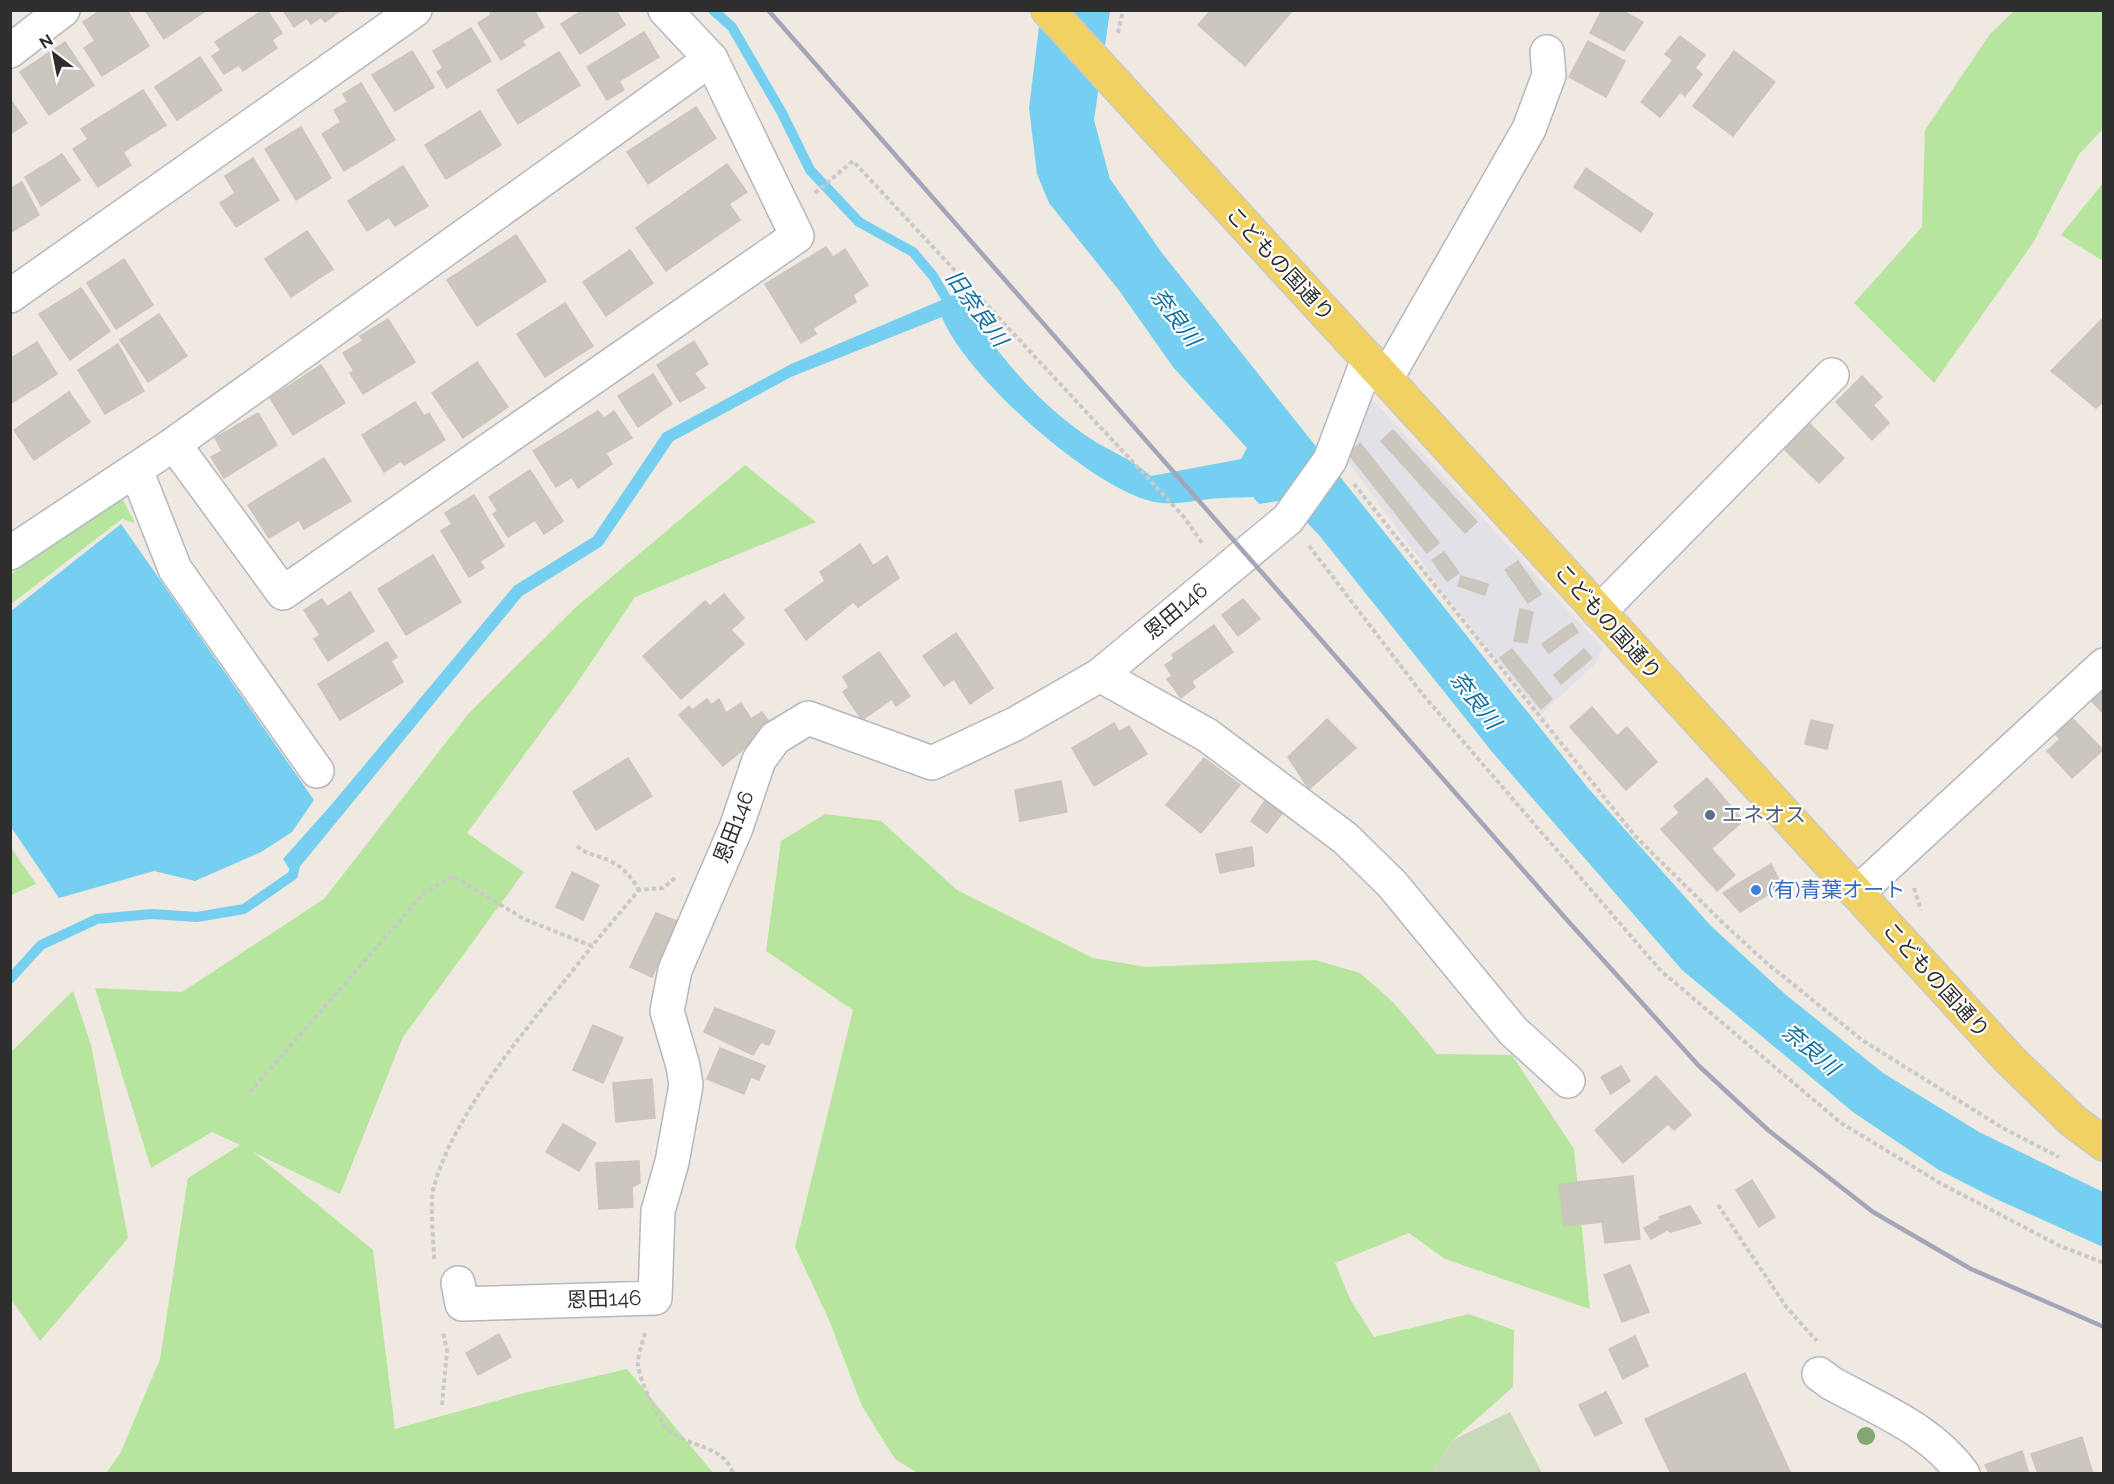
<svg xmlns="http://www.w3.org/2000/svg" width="2114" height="1484" viewBox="0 0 2114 1484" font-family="Raleway,'Noto Sans JP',sans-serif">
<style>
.industrial{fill:#e3e1e8}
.green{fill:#b6e59e}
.cemetery{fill:#c8d9b8}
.water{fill:#75cff0}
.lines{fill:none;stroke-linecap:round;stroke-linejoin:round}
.stream{stroke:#75cff0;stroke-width:10}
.building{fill:#cbc7bf;stroke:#cbc5ba;stroke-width:1.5}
.minor-casing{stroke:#b4b7c1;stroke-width:36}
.major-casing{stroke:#c9c9c9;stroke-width:36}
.path{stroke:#c9c9c9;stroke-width:4;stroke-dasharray:4.5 3;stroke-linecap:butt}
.minor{stroke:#fff;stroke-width:33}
.major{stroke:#f2d163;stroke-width:33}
.rail{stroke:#a3a6b8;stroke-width:4.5}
.tree{fill:#84a574}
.service-dot{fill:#5c6f8a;stroke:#fff;stroke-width:2}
.shop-dot{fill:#3f7fe0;stroke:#fff;stroke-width:2}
.labels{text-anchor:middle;stroke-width:4.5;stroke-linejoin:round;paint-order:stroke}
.street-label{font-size:21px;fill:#2e2e2e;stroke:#fff}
.service-label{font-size:21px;fill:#4e5e75;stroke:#fff;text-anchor:start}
.shop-label{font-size:21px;fill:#366cbe;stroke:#fff;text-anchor:start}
.water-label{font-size:22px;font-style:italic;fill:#0d6fa3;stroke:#fff}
</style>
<rect width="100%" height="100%" fill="#efe9e1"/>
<!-- industrial -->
<path class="industrial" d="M1371 398 1602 647 1596 663 1541 714 1444 593 1342 453Z"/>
<!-- green -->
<g class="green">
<path d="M2015 10 2103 11V129L2079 154 2033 243 1934 383 1854 303 1922 227 1925 130 1990 34Z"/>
<path d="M2103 183V261L2061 235Z"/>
<path d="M745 465 816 522 635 597 575 686 467 833 524 872 403 1037 340 1194 253 1152 373 1250 395 1429 524 1393 627 1369 713 1473H106L120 1454 160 1359 188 1178 240 1145 212 1132 151 1168 95 988 182 992 324 899 469 713 576 607Z"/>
<path d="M122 498 135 523 122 519 11 604V574Z"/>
<path d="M825 814 881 821 957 890 1093 958 1146 967 1315 960 1360 973 1394 1003 1437 1054 1512 1055 1574 1149 1590 1309 1445 1259 1409 1233 1335 1263 1350 1299 1374 1337 1469 1314 1514 1330 1513 1387 1453 1440 1433 1473H918L895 1459 862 1406 829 1320 795 1247 853 1010 766 951 781 841Z"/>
<path d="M10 846 36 884 11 895H10Z"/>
<path d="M73 991 91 1045 128 1238 40 1341 11 1299V1052Z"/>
</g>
<!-- cemetery -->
<path class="cemetery" d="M1510 1412 1542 1473H1433L1453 1440Z"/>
<!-- water -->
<g class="water">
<path d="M1041 11H1110L1094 120 1110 179 1162 253 1588 788 1710 925 1785 994 1883 1073 1979 1132 2103 1192V1247L1994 1198 1939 1170 1853 1112 1682 970 1493 753 1319 535 1285 500 1259 504 1253 497C1237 498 1220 497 1203 500 1185 502 1172 505 1154 502 1092 489 964 375 942 317L791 377 673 441 602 546 522 596 293 875 283 859 332 804 514 586 593 537 663 433 791 364 958 293C992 347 1032 398 1085 435 1106 450 1131 458 1151 476L1241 459 1247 448 1173 367 1118 289 1049 203 1037 174 1029 108Z"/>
<path d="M121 524 314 800 292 832 261 852 195 881 154 871 59 898 11 827V611Z"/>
</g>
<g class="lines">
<!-- stream -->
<g class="stream">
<path d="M713 10 732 27 782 113 810 170 859 222 913 252 933 276 952 308"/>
<path d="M10 979 41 945 97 919 152 914 197 917 244 909 293 875 296 861"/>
</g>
</g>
<!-- building -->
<g class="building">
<path d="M101 10H127L149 46 102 76 84 48 95 41 83 22Z"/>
<path d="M145 10H203L204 12 164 39Z"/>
<path d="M263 10H267L282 33 272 40 277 48 243 71 239 65 224 74 212 56 221 50 215 42Z"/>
<path d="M283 10H341L325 22 321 17 311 24 307 18 294 27Z"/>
<path d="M489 10H534L544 27 522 41 525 45 501 60 478 23 491 15Z"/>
<path d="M583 10H616L625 25 580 54 561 24Z"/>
<path d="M1211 10H1293L1245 66 1198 25Z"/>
<path d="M1602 10H1621L1643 22 1624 51 1590 33Z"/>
<path d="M471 28 491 61 447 88 437 72 443 68 433 51Z"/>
<path d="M644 32 659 57 619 81 624 90 607 100 587 67Z"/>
<path d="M1680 36 1705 55 1695 68 1702 74 1685 96 1680 92 1660 117 1641 102 1673 60 1665 54Z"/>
<path d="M1588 41 1625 61 1606 97 1569 77Z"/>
<path d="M65 42 94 85 49 115 20 72Z"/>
<path d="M412 51 434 87 395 111 372 75Z"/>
<path d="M1734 51 1775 82 1733 136 1693 106Z"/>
<path d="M559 52 580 85 518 124 497 90Z"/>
<path d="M200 57 222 90 177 120 155 87Z"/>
<path d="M361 83 395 140 344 171 322 134 341 122 334 110 348 102 343 94Z"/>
<path d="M143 90 166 125 123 152 131 165 98 187 73 149 88 139 81 129Z"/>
<path d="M10 99 27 123 10 134Z"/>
<path d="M696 107 716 138 648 184 627 152Z"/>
<path d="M480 111 501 145 446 179 425 145Z"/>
<path d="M301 127 331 178 296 200 265 149Z"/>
<path d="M62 154 80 180 41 206 25 177Z"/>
<path d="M253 158 279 200 236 227 220 203 235 193 225 176Z"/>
<path d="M727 164 747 192 729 204 740 220 666 271 636 228Z"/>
<path d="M403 166 428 206 395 226 389 217 367 231 348 201Z"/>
<path d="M1586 168 1653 214 1641 232 1574 187Z"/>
<path d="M22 182 39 215 10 233V189Z"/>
<path d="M307 231 333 269 291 297 265 259Z"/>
<path d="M516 235 546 281 477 326 447 280Z"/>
<path d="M826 247 833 257 845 249 868 285 853 295 856 302 813 328 816 334 801 343 765 284Z"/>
<path d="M630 250 653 283 606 316 583 282Z"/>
<path d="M124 259 153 305 116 329 87 283Z"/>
<path d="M81 288 110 331 70 360 39 314Z"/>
<path d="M565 303 593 346 545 377 517 334Z"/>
<path d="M159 314 187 356 148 382 120 340Z"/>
<path d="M2104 317V401L2096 408 2051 371Z"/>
<path d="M388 319 415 362 363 394 350 373 354 371 343 353 363 341 360 336Z"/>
<path d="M694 341 708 364 694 373 705 388 680 402 657 365Z"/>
<path d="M37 342 57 374 10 404V359Z"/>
<path d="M118 344 144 391 105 414 78 370Z"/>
<path d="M477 362 508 407 463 438 432 393Z"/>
<path d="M321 365 345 403 293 435 270 398Z"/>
<path d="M653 374 672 404 638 427 618 396Z"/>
<path d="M1862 376 1882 397 1873 405 1889 423 1872 440 1836 402Z"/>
<path d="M69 392 90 422 34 460 14 430Z"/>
<path d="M415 402 424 416 429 413 445 440 404 465 401 461 384 472 362 435Z"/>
<path d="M598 411 604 418 614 411 632 438 606 453 612 464 578 488 572 477 556 487 533 451Z"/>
<path d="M258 413 277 445 224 478 211 457 222 451 215 438Z"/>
<path d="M1809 423 1844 458 1819 483 1784 449Z"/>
<path d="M1393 430 1477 522 1465 533 1381 441Z"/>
<path d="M1360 443 1439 543 1427 553 1348 453Z"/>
<path d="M324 458 351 501 304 529 299 520 269 538 248 505Z"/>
<path d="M530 470 563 521 544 534 535 520 508 537 493 514 498 511 489 497Z"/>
<path d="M474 495 504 546 480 561 484 568 469 577 441 531 452 524 445 513Z"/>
<path d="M860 544 873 566 887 556 899 578 858 607 853 602 806 640 785 610 825 581 820 572Z"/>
<path d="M1444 552 1459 573 1447 581 1432 560Z"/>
<path d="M433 555 461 602 406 635 378 589Z"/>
<path d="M1518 561 1541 594 1528 603 1505 570Z"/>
<path d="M1461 576 1488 584 1485 595 1458 586Z"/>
<path d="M350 592 374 631 328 661 314 639 320 635 304 610 322 599 327 607Z"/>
<path d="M724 594 744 618 731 630 744 644 681 699 643 656 705 601 710 606Z"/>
<path d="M1243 599 1260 619 1238 636 1222 615Z"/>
<path d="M1520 609 1533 612 1527 643 1514 641Z"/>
<path d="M1572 623 1578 632 1549 653 1542 644Z"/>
<path d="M1214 625 1233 652 1192 681 1195 687 1181 698 1167 679 1172 676 1165 665 1174 659 1172 655Z"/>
<path d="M956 633 993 688 970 704 954 679 944 686 923 656Z"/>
<path d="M387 642 397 657 391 661 403 682 340 720 318 684Z"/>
<path d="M1512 649 1552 699 1541 709 1500 658Z"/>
<path d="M1584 649 1592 658 1561 684 1554 675Z"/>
<path d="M879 652 910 696 896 706 892 699 862 720 843 692 849 687 843 677Z"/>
<path d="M2104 685V714L2089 698Z"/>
<path d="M707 699 711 705 719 699 726 713 741 703 751 719 762 712 772 726 723 766 679 715 689 706 692 710Z"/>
<path d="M1592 707 1617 736 1627 727 1657 762 1626 790 1570 727Z"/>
<path d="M2069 715 2103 750 2072 778 2047 751 2060 739 2052 731Z"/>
<path d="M1327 719 1356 748 1309 789 1288 757Z"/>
<path d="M1811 720 1833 725 1827 749 1805 744Z"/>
<path d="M1114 723 1119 732 1129 726 1147 754 1094 786 1072 748Z"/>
<path d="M628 758 652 796 596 830 573 792Z"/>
<path d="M1204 758 1240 785 1201 833 1166 805Z"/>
<path d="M1707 778 1743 821 1711 849 1674 806Z"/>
<path d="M1061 781 1067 812 1020 821 1015 790Z"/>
<path d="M1267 798 1284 811 1267 833 1251 821Z"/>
<path d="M1679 813 1735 875 1717 891 1661 829Z"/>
<path d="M1252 847 1254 866 1220 873 1216 854Z"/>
<path d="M1771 864 1782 886 1740 912 1723 893Z"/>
<path d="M572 872 599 885 583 920 556 907Z"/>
<path d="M656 913 677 921 652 977 630 967Z"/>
<path d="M715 1008 775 1031 769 1045 761 1042 753 1055 704 1032Z"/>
<path d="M593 1025 623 1038 603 1083 573 1070Z"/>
<path d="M720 1048 765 1066 759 1080 751 1077 744 1094 707 1079Z"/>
<path d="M1621 1066 1630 1081 1611 1094 1601 1077Z"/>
<path d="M1656 1076 1691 1115 1674 1130 1668 1124 1623 1163 1595 1130Z"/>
<path d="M652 1079 655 1118 616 1122 613 1083Z"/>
<path d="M563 1124 596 1143 579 1171 546 1152Z"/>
<path d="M639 1161 640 1183 632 1187 633 1207 599 1209 596 1163Z"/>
<path d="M1633 1176 1640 1239 1605 1243 1602 1222 1564 1226 1559 1184Z"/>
<path d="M1752 1180 1775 1217 1759 1227 1736 1190Z"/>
<path d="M1690 1206 1701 1223 1671 1232 1667 1230 1651 1239 1644 1228 1661 1219 1659 1217Z"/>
<path d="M1630 1265 1649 1312 1622 1322 1604 1275Z"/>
<path d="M499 1334 511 1357 478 1375 466 1353Z"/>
<path d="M1635 1336 1648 1366 1623 1379 1609 1349Z"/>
<path d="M1745 1373 1791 1474H1671L1645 1419Z"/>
<path d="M1606 1392 1622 1423 1595 1436 1579 1405Z"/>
<path d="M2082 1437 2093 1474H2038L2031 1454Z"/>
<path d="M2022 1451 2029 1474H1989L1985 1465Z"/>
</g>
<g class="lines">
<!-- minor casing -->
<g class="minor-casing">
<g id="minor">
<path d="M10 51 63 10"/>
<path d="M10 296 415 10"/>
<path d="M1386 379 1529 129 1549 75 1547 52"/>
<path d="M174 444 283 593 797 236 711 59"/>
<path d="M136 470 175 569 317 771"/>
<path d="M10 553 174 444 711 59 665 10"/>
<path d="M1599 612 1832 375"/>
<path d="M1100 675 1207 735 1345 838 1392 884 1513 1031 1568 1081"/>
<path d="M1857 893 2104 665"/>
<path d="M458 1283 462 1304 655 1298 658 1211 672 1162 686 1085 683 1066 667 1011 675 970 736 828 759 760 775 738 808 718 932 763 1015 724 1100 675 1288 519 1330 460 1368 359"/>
<path d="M1819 1374 1831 1383C1878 1409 1931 1429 1963 1474"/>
</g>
</g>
<!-- major casing -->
<g class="major-casing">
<path id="major" d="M1048 10 2009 1059 2073 1121 2104 1144"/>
</g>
<!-- path -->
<g class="path">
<path d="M1118 33 1123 10"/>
<path d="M815 193 853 161 1183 516 1203 544"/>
<path d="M1354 484 1636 837 1722 922 1763 960 1862 1040 2001 1127 2059 1157"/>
<path d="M1309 546 1424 696 1661 971 1841 1123 1940 1183 2060 1246 2104 1263"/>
<path d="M577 846C588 856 600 855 612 862 624 868 632 878 639 890"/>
<path d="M1914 888 1921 910"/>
<path d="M250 1092 424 893 453 876 524 919 592 946 639 890 663 888 675 878"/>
<path d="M1718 1205 1787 1308 1817 1341"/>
<path d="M434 1259C434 1239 429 1204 434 1186 458 1103 539 1015 592 946"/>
<path d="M645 1333C643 1342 637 1356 638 1365 639 1379 659 1423 670 1431 689 1448 725 1445 733 1474"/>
<path d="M442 1405 447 1351 443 1332"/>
</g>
<!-- minor -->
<use href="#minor" class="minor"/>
<!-- major -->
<use href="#major" class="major"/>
<!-- rail -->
<path class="rail" d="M768 10 1567 920 1699 1066 1768 1130 1873 1212 1971 1269 2104 1327"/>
</g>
<!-- trees -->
<circle class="tree" cx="1866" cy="1436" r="9"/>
<!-- markers -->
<circle class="service-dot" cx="1710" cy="815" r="6"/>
<circle class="shop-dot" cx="1756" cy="890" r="6"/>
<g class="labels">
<!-- street labels -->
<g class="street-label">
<text transform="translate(1280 264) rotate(47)" y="7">こどもの国通り</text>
<text transform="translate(1176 611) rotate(-40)" y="7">恩田146</text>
<text transform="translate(1608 622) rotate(48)" y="7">こどもの国通り</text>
<text transform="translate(734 827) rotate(-69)" y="7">恩田146</text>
<text transform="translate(1936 980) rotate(48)" y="7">こどもの国通り</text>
<text transform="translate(604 1299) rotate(-2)" y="7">恩田146</text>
</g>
<!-- service labels -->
<g class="service-label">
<text x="1722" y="822">エネオス</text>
</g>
<!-- shop labels -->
<g class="shop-label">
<text x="1768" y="897">(有)青葉オート</text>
</g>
<!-- water labels -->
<g class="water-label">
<text transform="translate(977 308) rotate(54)" y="8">旧奈良川</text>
<text transform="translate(1176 317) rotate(53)" y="8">奈良川</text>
<text transform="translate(1476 700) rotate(52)" y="8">奈良川</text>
<text transform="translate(1811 1049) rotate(40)" y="8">奈良川</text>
</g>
</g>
<!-- border -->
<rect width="2114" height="1484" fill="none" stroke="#2e2e2e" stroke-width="24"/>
<!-- north arrow -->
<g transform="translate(54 54) rotate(328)" stroke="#ffffff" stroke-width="4.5" paint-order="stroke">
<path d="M0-4.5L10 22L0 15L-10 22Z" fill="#2e2e2e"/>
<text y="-9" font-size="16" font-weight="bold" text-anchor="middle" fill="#2e2e2e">N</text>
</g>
</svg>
